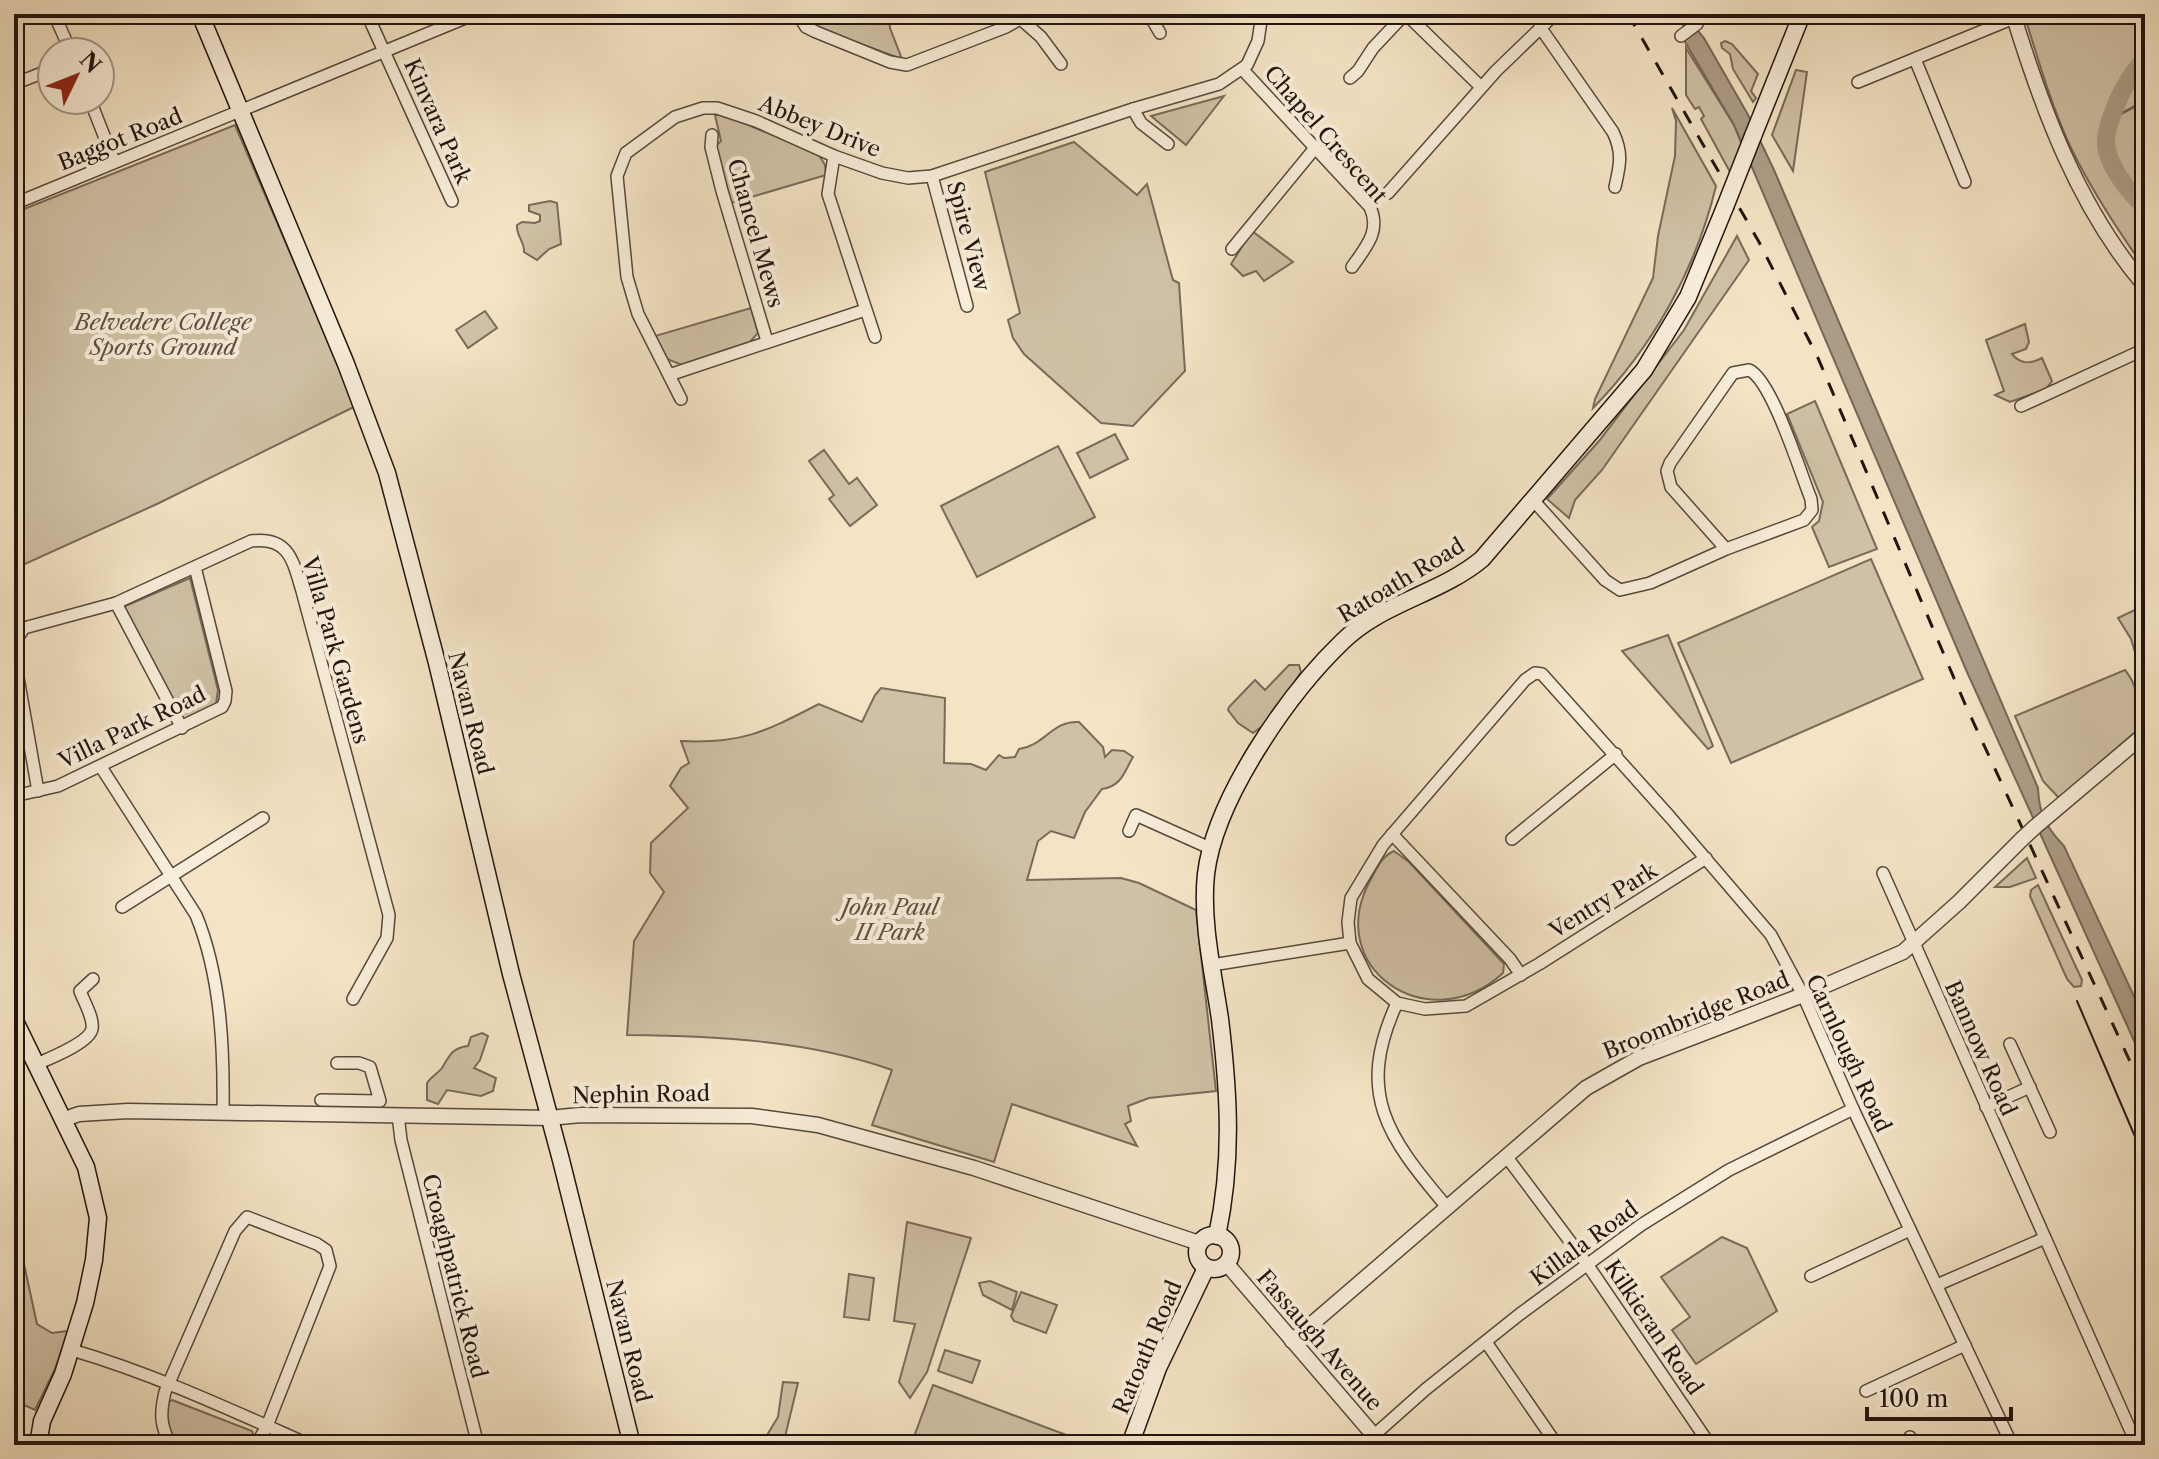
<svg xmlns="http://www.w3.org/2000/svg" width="2159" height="1459" viewBox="0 0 2159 1459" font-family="'Libre Caslon Text',serif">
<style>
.green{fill:#d0c1a6;stroke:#796a5a;stroke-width:2}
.water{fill:#ad9d87;stroke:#756657;stroke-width:2}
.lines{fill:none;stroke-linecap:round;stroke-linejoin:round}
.stream{stroke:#756657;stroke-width:3}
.river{stroke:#ad9d87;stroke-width:18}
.minor-casing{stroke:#56483c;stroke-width:14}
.tertiary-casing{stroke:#56483c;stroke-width:17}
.secondary-casing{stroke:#22140f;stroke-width:19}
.minor{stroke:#f8edd9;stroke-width:11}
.tertiary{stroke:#f8edd9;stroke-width:14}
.secondary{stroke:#f8edd9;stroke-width:16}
.tram{stroke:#22140f;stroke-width:2}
.rail{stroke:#22140f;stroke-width:3;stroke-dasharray:14 14;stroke-linecap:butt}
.tertiary-bridge-casing{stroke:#56483c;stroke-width:17;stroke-linecap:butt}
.secondary-bridge-casing{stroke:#22140f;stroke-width:19;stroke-linecap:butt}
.tertiary-bridge{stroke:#f8edd9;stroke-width:14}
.secondary-bridge{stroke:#f8edd9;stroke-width:16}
.labels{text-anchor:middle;stroke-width:8;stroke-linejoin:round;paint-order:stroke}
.street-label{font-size:22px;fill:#22140f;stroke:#f8edd9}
.park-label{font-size:22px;font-style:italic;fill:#5f5144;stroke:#f8edd9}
</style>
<rect width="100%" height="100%" fill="#f4e4c5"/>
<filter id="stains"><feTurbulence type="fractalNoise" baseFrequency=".0025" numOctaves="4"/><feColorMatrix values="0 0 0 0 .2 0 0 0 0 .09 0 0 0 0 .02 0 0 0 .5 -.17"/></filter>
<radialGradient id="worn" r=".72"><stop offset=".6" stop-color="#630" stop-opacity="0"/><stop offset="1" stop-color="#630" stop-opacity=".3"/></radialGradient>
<!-- green -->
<g class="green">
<path d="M804 14H889L890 28 902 59 811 26Z"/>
<path d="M2024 14H2145V269C2118 230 2092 191 2071 148 2051 105 2038 59 2024 14Z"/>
<path d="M1725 41 1732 44 1758 74 1751 91 1756 98 1753 102 1733 69 1730 54 1722 48 1721 43Z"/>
<path d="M1686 48 1734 125 1742 145 1730 172 1701 119 1704 116 1699 107 1695 109 1686 95Z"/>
<path d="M1796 70 1807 72 1793 171 1772 135Z"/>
<path d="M1224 96 1186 145 1151 116Z"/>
<path d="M1672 108 1716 186C1696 269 1653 347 1593 408L1595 399 1653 278 1658 236 1675 156 1676 121Z"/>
<path d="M715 115H725L819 155 825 165 826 175 731 203 716 146 721 141Z"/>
<path d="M235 125 356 406 157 504 14 569V213Z"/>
<path d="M1074 142 1137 195 1147 184 1171 273 1173 280 1179 283 1185 371 1133 426 1101 423 1024 354 1013 338 1008 320 1020 313 985 172Z"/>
<path d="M550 201 557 203 561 244 549 249 537 260 524 252C525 242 516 236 517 225L522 222 535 223 540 221V215L529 211V205Z"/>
<path d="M1252 231 1293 262 1264 281 1256 271 1243 276 1231 264Z"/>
<path d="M1737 236 1749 260 1602 470 1575 500 1569 518 1547 499 1599 441 1684 330Z"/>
<path d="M751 308 758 333 749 343 682 365 667 359 655 336Z"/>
<path d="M485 311 497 328 468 348 456 330Z"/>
<path d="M2025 324 2029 342 2026 349 2012 354C2021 365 2031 364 2042 358L2052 381 2046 389 2010 402 1995 395 2004 391 1986 340Z"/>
<path d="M1815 401 1877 549 1829 567 1812 527 1819 521 1823 502 1787 414Z"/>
<path d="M1115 434 1128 459 1090 478 1077 453Z"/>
<path d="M1058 446 1095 517 977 577 941 506Z"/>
<path d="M824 450 849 484 857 478 877 505 850 526 829 499 834 495 809 461Z"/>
<path d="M1871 559 1923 679 1731 763 1678 643Z"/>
<path d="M190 578 218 690 216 704 182 722 123 607Z"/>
<path d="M2145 605V642L2135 652 2131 639 2118 618Z"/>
<path d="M1668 635 1713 746 1708 749 1622 651Z"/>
<path d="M1289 665H1299L1301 672 1268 722 1253 733 1238 723 1228 710 1229 707 1255 680 1265 690Z"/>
<path d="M2125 670C2138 686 2141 708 2140 728L2059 798 2043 781 2015 716Z"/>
<path d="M881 688 945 698 944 763 971 764 986 770 999 755 1004 758 1015 757 1019 749C1044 746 1053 720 1079 722L1103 747 1105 757 1112 750 1124 751 1133 757C1124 772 1122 786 1102 789L1085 812 1074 838 1051 831 1038 841 1027 880 1121 878 1139 883 1196 910 1216 1091 1149 1098 1128 1106 1131 1121 1125 1124 1137 1146 1012 1104 994 1162 872 1125 892 1070C808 1040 715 1036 627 1035L634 941 664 892 650 873 651 843 688 808 670 786 681 768 689 763 681 741C744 744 766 731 819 704L862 722 875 695Z"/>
<path d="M1394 851 1409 862 1504 964 1503 973C1429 1041 1321 968 1371 879 1377 868 1382 856 1394 851Z"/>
<path d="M2027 858 2036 878 2010 887H1995Z"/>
<path d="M2038 885 2082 980 2081 986 2074 987 2067 979 2030 896 2031 890Z"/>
<path d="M482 1033 488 1036 480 1060 474 1068 496 1078 493 1091 481 1096 447 1090 438 1104 427 1100V1083C431 1077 438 1073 442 1068 450 1055 452 1048 468 1046L471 1037Z"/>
<path d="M14 1218 37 1324 52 1333 68 1331 55 1369 35 1410 24 1405 15 1361V1445Z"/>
<path d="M907 1222 971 1238 927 1372 910 1398 899 1382 915 1324 894 1321Z"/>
<path d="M1722 1237 1747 1248 1777 1311 1696 1364 1672 1330 1690 1317 1661 1277Z"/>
<path d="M849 1274 874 1278 869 1320 844 1317Z"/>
<path d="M990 1281 1017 1292 1012 1310 983 1295 979 1283Z"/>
<path d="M1021 1292 1057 1305 1046 1333 1014 1321 1011 1316Z"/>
<path d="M945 1350 980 1361 972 1383 938 1371Z"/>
<path d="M783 1382 798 1383 783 1445H761L778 1417Z"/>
<path d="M933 1385 1093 1445H911Z"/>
<path d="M172 1400 252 1431 254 1437 247 1445H176L169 1435 166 1404Z"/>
</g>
<!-- water -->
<path class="water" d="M1676 14H1684L1704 38 1747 113 1774 170 2038 788C2039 814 2046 827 2064 846L2145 1020V1065L1967 672 1734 125 1685 42 1683 25Z"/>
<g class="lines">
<!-- stream -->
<path class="stream" d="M2111 119 2145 101"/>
<!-- river -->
<path class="river" d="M2145 57C2140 66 2132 73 2127 83 2119 95 2105 129 2106 143 2107 164 2129 194 2145 206"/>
<!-- minor casing -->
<g class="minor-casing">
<g id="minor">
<path d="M54 14 71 52"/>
<path d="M367 14 452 201"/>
<path d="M798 14 806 27 816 32 890 62 907 65 1006 27 1020 19"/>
<path d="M1015 14 1041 37 1061 64"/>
<path d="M1149 14 1160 33"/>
<path d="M1406 14 1481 87"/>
<path d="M1540 27 1613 132C1623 153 1620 165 1615 187"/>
<path d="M1681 36 1697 24 1701 14"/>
<path d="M1915 59 1965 182"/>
<path d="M1243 70 1370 207C1381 231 1366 247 1352 267"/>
<path d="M1350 78 1358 71 1373 48 1405 14"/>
<path d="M1858 82 2014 18"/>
<path d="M14 84 52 69"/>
<path d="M90 100 114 161"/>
<path d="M1133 109 1141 123 1168 144"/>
<path d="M712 135 711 147 722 191 767 341"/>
<path d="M834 156 828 194 875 337"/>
<path d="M932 176 967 306"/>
<path d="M1388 193 1496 71 1555 14"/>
<path d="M14 204 475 14"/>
<path d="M1232 249 1315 148"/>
<path d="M669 375 865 310"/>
<path d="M681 399 638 314 627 277 617 176 626 153 675 117 703 108H717L756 121 834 156 882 173 908 178 932 176 1133 109 1219 84 1247 65 1258 41 1262 14"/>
<path d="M2021 406 2145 349"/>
<path d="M1533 500 1605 580 1620 590 1650 583 1726 549 1804 520 1812 510 1811 499C1800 472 1772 380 1749 370L1733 373 1670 463 1667 471 1671 487 1726 549"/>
<path d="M116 603 182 728"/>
<path d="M14 643 24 628 116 603 251 541C289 536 293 561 302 591L389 915 387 938 353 999"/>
<path d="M14 655 38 791"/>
<path d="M101 767 196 915C221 976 224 1048 223 1113"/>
<path d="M14 796 58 786 222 707 225 701 226 691 195 567"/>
<path d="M1129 831 1136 815 1212 849"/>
<path d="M1392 834 1510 959 1521 975"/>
<path d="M1512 839 1616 754"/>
<path d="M1706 858 1539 964 1466 1006 1425 1009 1397 1003 1368 979 1350 943 1348 922 1351 898 1383 845 1525 680 1535 673 1542 674 1670 817 1771 935 1803 995 1853 1109 2012 1445"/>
<path d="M1883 873 2137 1445"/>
<path d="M122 907 263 818"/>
<path d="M1212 965 1350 943"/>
<path d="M1397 1003C1355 1094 1388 1137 1446 1206"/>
<path d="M2010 1044 2050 1132"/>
<path d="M37 1064C50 1058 89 1043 92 1029 94 1018 84 1002 80 991L93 979"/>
<path d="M321 1100 380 1101 370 1067 359 1063H337"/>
<path d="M1986 1107 2030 1087"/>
<path d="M398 1115 401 1140 478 1445"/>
<path d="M1506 1156 1587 1264 1710 1445"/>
<path d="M1811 1276 1910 1230"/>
<path d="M1937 1285 2045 1238"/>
<path d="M1486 1342 1557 1445"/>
<path d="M72 1350C154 1374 231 1410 310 1445"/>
<path d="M1866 1391 1965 1345"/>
<path d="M14 1409 19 1445"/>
<path d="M1910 1437 1915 1445"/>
<path d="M171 1445C160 1426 160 1413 165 1392L235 1231 247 1217 317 1244 326 1250 330 1266 267 1426 256 1445"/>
<path d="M1363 1445 1426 1389 1520 1314 1641 1225 1729 1170 1853 1109"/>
</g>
</g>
<!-- tertiary casing -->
<g class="tertiary-casing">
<g id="tertiary">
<path d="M2013 14C2042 109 2079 209 2145 286"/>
<path d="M2035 827 2145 734"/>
<path d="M65 1119 79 1114 128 1111 549 1118 581 1115 752 1116 818 1125 974 1168 1199 1243"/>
<path d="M1227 1264 1382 1445"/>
<path d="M1292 1341 1586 1088 1639 1058 1803 995 1903 952 1959 902 2022 839"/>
</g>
</g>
<!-- secondary casing -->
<g class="secondary-casing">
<g id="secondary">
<path d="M200 14 346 364 387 473 437 663 511 974 561 1160 632 1445"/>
<path d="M1753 136 1802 14"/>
<path d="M14 1019 86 1167 98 1218 94 1260 85 1303 63 1374 42 1421 38 1445"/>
<circle cx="1214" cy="1252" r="17"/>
<path d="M1217 1236C1233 1161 1229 1094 1220 1019 1213 972 1201 921 1206 874 1215 799 1288 694 1342 642 1381 603 1440 594 1482 559L1644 370 1688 297 1725 207"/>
<path d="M1130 1445 1158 1368 1206 1268"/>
</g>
</g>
<!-- minor -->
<use href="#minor" class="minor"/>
<!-- tertiary -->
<use href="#tertiary" class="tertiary"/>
<!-- secondary -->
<use href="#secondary" class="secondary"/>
<!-- tram -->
<path class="tram" d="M2077 1001 2145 1160"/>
<!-- rail -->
<path class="rail" d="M1628 14 1759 242 1818 358 1965 704 2145 1094"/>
<!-- tertiary-bridge casing -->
<g class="tertiary-bridge-casing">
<path id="tertiary-bridge" d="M2022 839 2035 827"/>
</g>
<!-- secondary-bridge casing -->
<g class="secondary-bridge-casing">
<path id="secondary-bridge" d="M1725 207 1753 136"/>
</g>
<!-- tertiary-bridge -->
<use href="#tertiary-bridge" class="tertiary-bridge"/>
<!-- secondary-bridge -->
<use href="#secondary-bridge" class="secondary-bridge"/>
</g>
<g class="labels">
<!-- street labels -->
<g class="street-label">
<text transform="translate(438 121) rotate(66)" y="8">Kinvara Park</text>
<text transform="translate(820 126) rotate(22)" y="8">Abbey Drive</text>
<text transform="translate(1326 134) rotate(49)" y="8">Chapel Crescent</text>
<text transform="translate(120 139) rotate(-22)" y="8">Baggot Road</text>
<text transform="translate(756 233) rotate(74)" y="8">Chancel Mews</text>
<text transform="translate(969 236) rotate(75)" y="8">Spire View</text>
<text transform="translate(1401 580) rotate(-31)" y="8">Ratoath Road</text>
<text transform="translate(336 650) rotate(74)" y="8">Villa Park Gardens</text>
<text transform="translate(471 713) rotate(76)" y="8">Navan Road</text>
<text transform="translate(132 727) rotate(-26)" y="8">Villa Park Road</text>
<text transform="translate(1603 900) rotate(-32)" y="8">Ventry Park</text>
<text transform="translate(1696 1015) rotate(-22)" y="8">Broombridge Road</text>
<text transform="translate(1981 1048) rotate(66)" y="8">Bannow Road</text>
<text transform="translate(1849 1053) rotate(65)" y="8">Carnlough Road</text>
<text transform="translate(641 1094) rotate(-1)" y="8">Nephin Road</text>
<text transform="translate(1584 1243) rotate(-36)" y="8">Killala Road</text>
<text transform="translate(455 1276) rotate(76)" y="8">Croaghpatrick Road</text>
<text transform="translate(1654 1327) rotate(56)" y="8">Kilkieran Road</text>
<text transform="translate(1320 1340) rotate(49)" y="8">Fassaugh Avenue</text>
<text transform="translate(629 1341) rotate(76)" y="8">Navan Road</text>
<text transform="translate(1147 1347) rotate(-67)" y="8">Ratoath Road</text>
</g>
<!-- park labels -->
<g class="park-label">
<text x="163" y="330">Belvedere College<tspan x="163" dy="25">Sports Ground</tspan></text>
<text x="890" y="915">John Paul<tspan x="890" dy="25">II Park</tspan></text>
</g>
</g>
<!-- margin -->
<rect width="2159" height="1459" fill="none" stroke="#f4e4c5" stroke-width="48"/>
<rect x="16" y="16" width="2127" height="1427" fill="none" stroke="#22140f" stroke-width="4"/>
<rect x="24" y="24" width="2111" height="1411" fill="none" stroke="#22140f" stroke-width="2"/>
<!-- north arrow -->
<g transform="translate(76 76) rotate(47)"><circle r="38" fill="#f8edd9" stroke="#a29688" stroke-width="2"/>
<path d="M0-6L14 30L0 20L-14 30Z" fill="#8f2418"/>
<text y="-12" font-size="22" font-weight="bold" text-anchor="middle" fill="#22140f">N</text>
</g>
<!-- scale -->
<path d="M1867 1407v12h144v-12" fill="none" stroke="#22140f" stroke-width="4"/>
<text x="1879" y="1407" font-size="24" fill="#22140f" stroke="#f8edd9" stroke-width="6" paint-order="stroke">100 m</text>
<rect width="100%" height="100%" filter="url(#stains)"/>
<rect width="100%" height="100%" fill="url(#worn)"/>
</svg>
